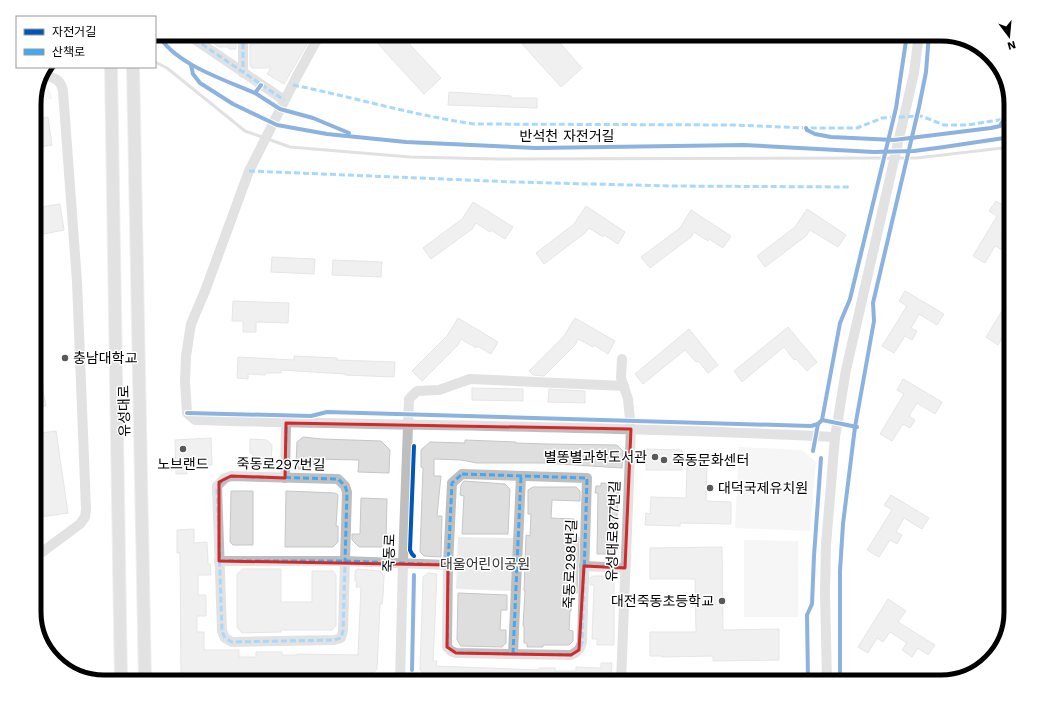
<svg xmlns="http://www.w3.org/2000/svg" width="1045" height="716" viewBox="0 0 1045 716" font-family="'Work Sans','Noto Sans KR',sans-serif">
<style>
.green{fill:#ebebeb}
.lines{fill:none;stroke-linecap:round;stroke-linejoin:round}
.stream{stroke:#bdbdbd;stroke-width:3}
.building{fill:#dedede;stroke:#c6c6c6}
.major-casing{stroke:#dbdbdb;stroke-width:14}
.minor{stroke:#bebebe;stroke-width:10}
.major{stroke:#bebebe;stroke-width:12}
.quiet{stroke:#3fa9f5;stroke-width:3;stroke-dasharray:6 3;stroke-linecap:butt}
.cycleway-casing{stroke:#fff;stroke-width:6}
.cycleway{stroke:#0057b8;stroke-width:4}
.marked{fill:none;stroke:#d62828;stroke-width:3;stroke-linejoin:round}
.poi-dot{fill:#595959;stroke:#fff;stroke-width:1.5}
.labels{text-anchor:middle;stroke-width:3;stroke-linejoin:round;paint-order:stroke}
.street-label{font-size:14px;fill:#000;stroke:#fff}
.poi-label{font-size:14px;fill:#000;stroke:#fff;text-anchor:start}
.park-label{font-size:14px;fill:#313131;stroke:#fff}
.rim{fill:none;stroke:#000;stroke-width:5}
</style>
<rect width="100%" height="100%" fill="#fff"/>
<!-- green -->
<g class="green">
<path d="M41 84C49 86 51 91 52 99L34 102Z"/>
<path d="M739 447 802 450 816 462 810 531 735 528Z"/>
<path d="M458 537 514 538 512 591 456 589Z"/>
<path d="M744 540 798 541V617H744Z"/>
</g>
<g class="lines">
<!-- stream -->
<g class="stream">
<path d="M155 62 167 68 245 131 290 147 410 157 497 159 892 158"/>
<path d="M897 158H917L1011 147"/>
</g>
</g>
<!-- building -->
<g class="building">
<path d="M200 34H236V49H229V47H219Z"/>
<path d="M257 34H313L284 84 267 74 271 68H252V66H250V44H257Z"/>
<path d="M369 34H400L441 78 424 94Z"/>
<path d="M513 34H552L582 68 561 87Z"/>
<path d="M449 92 511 96V98H537V108L448 105Z"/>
<path d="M48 117 52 145 34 148V120Z"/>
<path d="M996 201 1011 210V222L1001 238 1007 241 1002 250 995 246 985 263 973 256 997 216 989 211Z"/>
<path d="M473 202 513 227 505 239 491 230 490 232 476 223 472 229 431 259 423 248 462 219Z"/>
<path d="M60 204 64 230 34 236V208Z"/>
<path d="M586 206 625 232 618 244 604 235 603 237 589 228 585 233 544 264 536 253 574 224Z"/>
<path d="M807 209 846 235 838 247 810 230 806 236 765 267 757 256 795 227Z"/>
<path d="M691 210 731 236 723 248 709 239 708 241 694 232 691 237 650 268 641 257 680 228Z"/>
<path d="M272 257 315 259 314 274 271 272Z"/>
<path d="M333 260 382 262 381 277 332 275Z"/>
<path d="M1011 279V330L1008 328 998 345 986 337 1010 298 1002 293Z"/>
<path d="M905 291 944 314 937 325 919 314 911 328 917 331 912 340 905 336 894 353 882 346 907 306 899 301Z"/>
<path d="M233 301 289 303 288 323 256 322V332H243V321H232Z"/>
<path d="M458 318 498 342 491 354 477 346 476 348 461 339 458 345 422 381 412 371 447 336Z"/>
<path d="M575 318 615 341 608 354 594 345 593 347 578 339 575 345 544 376 533 375 529 371 564 336Z"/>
<path d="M788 327 817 362 807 371 796 359 794 360 784 347 742 382 734 371Z"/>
<path d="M689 329 718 365 708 373 698 361 696 362 685 350 643 384 635 374Z"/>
<path d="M294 356 337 358V360L395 362 394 377 345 375V374L281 370V373H265V375L248 374V379L237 378 238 357 294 360Z"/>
<path d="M34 363H38L46 406 34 408Z"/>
<path d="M903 379 942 402 935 414 917 403 909 416 915 420 910 428 903 424 892 441 880 434 904 394 897 390Z"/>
<path d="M472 388 523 389V401L472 400Z"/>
<path d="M549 389 585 391V403L548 402Z"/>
<path d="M56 431 68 513 34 518V434Z"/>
<path d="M303 437 322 439 381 441 390 450 389 473 358 472 359 460 314 459 313 464 307 463V469H299L296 465 297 442Z"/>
<path d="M211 438 212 465 187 466V474H176L175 440Z"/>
<path d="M250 439 267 440 272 445 271 467 259 466V470H252L253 454 250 453Z"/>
<path d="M465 440 516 442V443L547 444 617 445 623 451 622 468 544 463H477L461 460 434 459V476H441L437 516H442L441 557 424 556 420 552 423 468 421 467V450L430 442 465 443Z"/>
<path d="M646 449 682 450V470H646Z"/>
<path d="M687 466H707L706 501 731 502V524L680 523V526L645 525 646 513 650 514 651 497 686 498Z"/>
<path d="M464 481 505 484 510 489 508 534H462L464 496 460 495 461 485Z"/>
<path d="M601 483 619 484 617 517V550L613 554H597L598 493H595L596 486H601Z"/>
<path d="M533 487H576L580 491V501L552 500 551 518 574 519 573 537H579L577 593H572L571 611H570L569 630 573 631V641L569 645H543V647H527V643H524V626H523L525 591H524L526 535 530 536 531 514H528V490Z"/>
<path d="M231 491H253V545H233L230 542Z"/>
<path d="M286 491 335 493 338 495 336 526H338V542L333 547H285Z"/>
<path d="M891 495 929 518 922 529 904 518 896 532 902 535 897 544 890 540 879 557 867 550 892 510 884 505Z"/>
<path d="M361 498 387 499 386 540 381 547H359L352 540V534H360Z"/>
<path d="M194 529V543L207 542 208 564H210L211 575H198V595H206V616H197V632H204V650H239V657H256V652H282V655H297V654L358 655 361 587H356L357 581H355V572L357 569 380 571 384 576 383 596 382 604H380L377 669 370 676 211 675 181 676 180 553H177V530Z"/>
<path d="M722 547 723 630 779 629V660L713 661V656L662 657V656H650V632H696L695 579H650V548Z"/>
<path d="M243 569H281V602H312V571H333L336 575V626L332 630H281V632L242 633 237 627V574Z"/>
<path d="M428 573 437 574 433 661H437L436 666 539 670V668H555V671H576V667L601 668V663H612L611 682H496L489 680 428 677 420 670 423 577Z"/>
<path d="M593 576H610L614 580V645H597V639H592L594 585H590V578Z"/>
<path d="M458 593 507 595V610H501L500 630H506V643L502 647 461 646 457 640Z"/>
<path d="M888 599 906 611 898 622 935 645 928 655 918 648 912 657 902 650 907 643 890 632 883 642 877 638 868 653 858 647Z"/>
</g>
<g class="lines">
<!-- major casing -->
<g class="major-casing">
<g id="major">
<path d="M111 67 121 682"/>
<path d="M133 67 145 682"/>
</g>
</g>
<!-- minor -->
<g class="minor">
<path d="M187 34 284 100"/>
<path d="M243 34V73"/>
<path d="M322 34 315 43 297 76 249 171 205 291 191 324 186 356 185 382 187 413 195 420C408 426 622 426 835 437"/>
<path d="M462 474 587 478 582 642C580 649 578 652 571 655L456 653 451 651 447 647 448 565 452 483Z"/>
<path d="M231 476 338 479 345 486 347 492 343 631 341 638 334 640 232 642 225 638 222 631 217 486 225 478Z"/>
<path d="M285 478 286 423"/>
<path d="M34 558 80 524 85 517 86 509 77 282 63 91C61 80 55 78 45 75"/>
<path d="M219 561H345L448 565"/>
<path d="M584 566 625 568"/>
<path d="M513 654 521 476"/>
<path d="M400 682 403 563 409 399 417 391 439 390 470 379 624 386"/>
<path d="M621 682 631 429 628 399 621 378 622 359"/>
<path d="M827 682 825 591 826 545 835 437 846 370 914 73 919 34"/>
</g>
<!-- major -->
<use href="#major" class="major"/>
<!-- quiet -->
<g class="quiet">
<path d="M187 34 284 100"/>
<path d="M243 34V73"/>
<path d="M293 85C353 97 412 115 474 124L734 125 806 128H857L882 118 921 116 944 125H967L1011 118"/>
<path d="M249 171 514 182 670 186 851 187"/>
<path d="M462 474 587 478 582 642C580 649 578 652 571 655L456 653 451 651 447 647 448 565 452 483Z"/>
<path d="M231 476 338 479 345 486 347 492 343 631 341 638 334 640 232 642 225 638 222 631 217 486 225 478Z"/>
<path d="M285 478 286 423"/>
<path d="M219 561H345L448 565"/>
<path d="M584 566 625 568"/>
<path d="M513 654 521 476"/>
</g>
<!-- cycleway casing -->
<g class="cycleway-casing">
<g id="cycleway">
<path d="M158 34C174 64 225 80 255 93L261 85"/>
<path d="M191 65 193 74 200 83 233 104 277 125 327 134 406 142 536 148 744 145 874 152 914 151 944 147 1011 137"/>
<path d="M255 93 280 109 313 118 349 133"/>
<path d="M806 128 807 130 815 134 831 137 894 140 991 128 1000 126 1004 119"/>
<path d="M187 413 311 416 327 412 811 426 818 424"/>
<path d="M822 420 840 323 850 299 896 108 907 34"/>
<path d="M414 446 410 550 412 554 414 556"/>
<path d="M813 451 818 424 822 420 857 427"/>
<path d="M412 670 414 575"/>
<path d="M807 682 808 680 807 615 812 604 814 556 821 458"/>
<path d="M840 682V571L843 524 855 427 874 321 873 303 919 107 926 72 929 34"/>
</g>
</g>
<!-- cycleway -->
<use href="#cycleway" class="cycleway"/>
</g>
<!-- marked area -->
<path d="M0 0H1045V716H0ZM286 423 631 429 625 568 584 566 579 650 571 655 456 653 447 647 448 565 219 561V482L231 476 285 478Z" fill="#fff" fill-opacity=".55" fill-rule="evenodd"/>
<path class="marked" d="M286 423 631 429 625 568 584 566 579 650 571 655 456 653 447 647 448 565 219 561V482L231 476 285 478Z"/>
<!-- markers -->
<g class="poi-dot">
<circle cx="65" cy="358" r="4"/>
<circle cx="183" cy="449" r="4"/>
<circle cx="655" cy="457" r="4"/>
<circle cx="664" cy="460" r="4"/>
<circle cx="710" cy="488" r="4"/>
<circle cx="722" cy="601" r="4"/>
</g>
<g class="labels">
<!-- street labels -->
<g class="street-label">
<text x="567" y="141">반석천 자전거길</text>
<text transform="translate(124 411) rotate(-91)" y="5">유성대로</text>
<text transform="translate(281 464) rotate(1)" y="5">죽동로297번길</text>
<text transform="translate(613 531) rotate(-88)" y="5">유성대로877번길</text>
<text transform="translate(389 553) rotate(-88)" y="5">죽동로</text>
<text transform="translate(570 564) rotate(-88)" y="5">죽동로298번길</text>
</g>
<!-- poi labels -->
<g class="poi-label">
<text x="73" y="363">충남대학교</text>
<text x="647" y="462" text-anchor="end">별똥별과학도서관</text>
<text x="672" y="465">죽동문화센터</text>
<text x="183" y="469" text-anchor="middle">노브랜드</text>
<text x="718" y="493">대덕국제유치원</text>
<text x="714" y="606" text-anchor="end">대전죽동초등학교</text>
</g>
<!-- park labels -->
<g class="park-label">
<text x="485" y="569">대울어린이공원</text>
</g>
</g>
<!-- crop -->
<path d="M0 0H1045V716H0ZM104 41H941A63 63 0 0 1 1004 104V612A63 63 0 0 1 941 675H104A63 63 0 0 1 41 612V104A63 63 0 0 1 104 41Z" fill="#fff" fill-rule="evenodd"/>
<path class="rim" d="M104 41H941A63 63 0 0 1 1004 104V612A63 63 0 0 1 941 675H104A63 63 0 0 1 41 612V104A63 63 0 0 1 104 41Z"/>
<!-- legend -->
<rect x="16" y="16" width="140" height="52" fill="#ffffff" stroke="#999999"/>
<rect x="24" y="29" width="20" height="6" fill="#0057b8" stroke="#999999"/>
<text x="52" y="36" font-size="12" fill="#000000">자전거길</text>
<rect x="24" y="49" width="20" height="6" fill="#3fa9f5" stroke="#999999"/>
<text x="52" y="56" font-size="12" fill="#000000">산책로</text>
<!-- north arrow -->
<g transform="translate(1009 36) rotate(164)" stroke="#ffffff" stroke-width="3" paint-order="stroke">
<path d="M0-3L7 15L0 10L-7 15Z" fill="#000000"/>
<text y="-6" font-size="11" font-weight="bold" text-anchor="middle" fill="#000000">N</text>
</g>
</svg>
